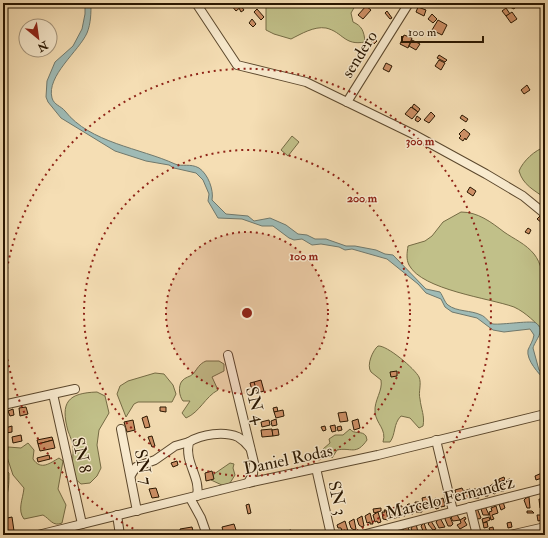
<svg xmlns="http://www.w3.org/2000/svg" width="548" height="538" viewBox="0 0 548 538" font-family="'IM FELL Double Pica',serif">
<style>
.green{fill:#c1c089;stroke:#756b44}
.water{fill:#9fbbb6;stroke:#70796d}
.building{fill:#ce9066;stroke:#291600}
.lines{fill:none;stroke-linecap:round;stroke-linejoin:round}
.minor-casing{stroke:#5c482d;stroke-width:10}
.minor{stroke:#f8eace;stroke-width:8}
.ring{fill:none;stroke:#8f2418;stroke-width:2;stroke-dasharray:2 4}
.labels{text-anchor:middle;stroke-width:3;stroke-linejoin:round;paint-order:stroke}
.street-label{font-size:17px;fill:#291600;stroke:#f8eace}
.centre{fill:#8f2418;stroke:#f8eace;stroke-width:2}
.ring-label{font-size:12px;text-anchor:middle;font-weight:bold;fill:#8f2418;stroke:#f8eace;stroke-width:3;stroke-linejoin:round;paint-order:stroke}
</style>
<rect width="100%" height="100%" fill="#f5deb4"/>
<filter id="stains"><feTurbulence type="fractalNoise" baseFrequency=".005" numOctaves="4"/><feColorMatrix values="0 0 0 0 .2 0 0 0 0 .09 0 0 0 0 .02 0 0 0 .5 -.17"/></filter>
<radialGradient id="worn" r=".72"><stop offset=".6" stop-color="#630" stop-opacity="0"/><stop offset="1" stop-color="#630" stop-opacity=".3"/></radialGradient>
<!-- green -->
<g class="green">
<path d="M266 3H360L355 6 351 13 353 22C362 26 364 31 365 42 344 46 343 32 326 28 314 26 301 34 291 39L274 34 266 30Z"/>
<path d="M292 136 299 142 288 156 281 150Z"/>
<path d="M545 147V198C534 190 523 185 519 171 523 161 535 150 545 147Z"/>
<path d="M461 212C478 212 491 222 504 232 514 239 526 244 534 254 548 271 545 309 545 331 535 323 527 313 514 307 489 298 422 290 409 265 406 259 407 253 408 246L425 241 432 236 443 222Z"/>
<path d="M378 346C387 345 415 369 419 377 422 384 418 392 420 399 421 409 425 416 423 426L419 428 410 418 401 416C393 424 396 434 390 442H383C387 429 376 424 375 412 374 400 383 391 381 380 378 377 374 375 371 372 366 365 373 350 378 346Z"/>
<path d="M206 361H219L224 364V371L212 377 218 390C205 397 200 412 186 418L182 413 190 401H183C179 396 178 386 182 381 185 377 190 377 193 374 198 368 199 364 206 361Z"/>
<path d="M155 373 164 374 173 385 176 394 172 402H138L134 404 126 417 117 394 120 386 128 381Z"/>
<path d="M97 392 105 396 109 413 99 430 97 445 101 468 97 476 90 483 81 484C68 475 74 459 73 446 72 441 70 436 68 431 60 402 68 393 97 392Z"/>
<path d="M350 429C354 435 362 430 366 436L367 440C356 456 351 447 337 450L332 458 330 455 324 453 323 449 330 443 329 439 335 435H343Z"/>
<path d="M28 443 34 450 33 459C41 471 50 463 59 458L63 461 58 489 66 505 62 523C53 527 50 519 43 515L24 519C17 510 23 499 24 488L13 475 7 457 8 447 21 448Z"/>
<path d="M230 463 234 464 233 468 235 475 230 483 224 486 211 480 214 474Z"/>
<path d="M3 468 9 473C9 482 9 496 3 502Z"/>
</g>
<!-- water -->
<path class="water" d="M85 3H91C91 13 91 23 87 33 79 51 46 76 52 98 54 105 61 106 65 111 90 143 140 148 175 164 182 167 190 163 199 168 208 174 214 190 212 200L226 214 248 216 254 221 270 218 286 225 298 234 307 235 315 239H326L346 246H355L376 250 385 254 393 255 426 289 440 292C443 296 445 303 448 305 457 312 471 310 481 315 485 316 489 323 493 324 502 325 533 320 536 323 546 331 535 340 533 348L539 370 545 374V380C539 374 526 360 528 350 530 345 533 341 534 335L530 329 504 332 493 330 477 318 452 312 445 307 441 299 426 293 418 284 387 259 352 249 345 250 339 247 321 244 312 245 302 239 294 240 289 238 273 226H262L242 219 218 218 208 201 209 194 203 180 196 173 174 168 169 165 146 161 115 151 61 118 48 102 46 97 47 81 55 62 73 46 82 29 85 14Z"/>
<!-- building -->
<g class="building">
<path d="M233 3H239L242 6 236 11 231 5Z"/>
<path d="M511 4 516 6 514 9 510 7Z"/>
<path d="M241 6 244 10 241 12 239 8Z"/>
<path d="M366 6 371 10 363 19 358 15Z"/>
<path d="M418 7 426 10 424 16 416 12Z"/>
<path d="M506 8 510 14 506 16 502 11Z"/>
<path d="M257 9 264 17 261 20 254 12Z"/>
<path d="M387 11 392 18 390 19 385 13Z"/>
<path d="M512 12 517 19 511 23 506 16Z"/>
<path d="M432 14 437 19 433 23 428 19Z"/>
<path d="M252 19 256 24 253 27 249 23Z"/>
<path d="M438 20 447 25 442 35 432 30Z"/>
<path d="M404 35 412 38 408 48 400 44Z"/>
<path d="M374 38 377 41 374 44 371 41Z"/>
<path d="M412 40 420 44 416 50 409 46Z"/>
<path d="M439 55 447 60 445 62 437 58Z"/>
<path d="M439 60 445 63 441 70 435 66Z"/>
<path d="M386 63 392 66 389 72 383 69Z"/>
<path d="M527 85 530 90 524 94 521 90Z"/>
<path d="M414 104 420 109 418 112 412 107Z"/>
<path d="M411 107 418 112 412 119 405 114Z"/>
<path d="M431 112 435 116 429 123 424 120Z"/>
<path d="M462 115 468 119 466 122 460 118Z"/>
<path d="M417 116 421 119 418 122 415 120Z"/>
<path d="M464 129 470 134 466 140 465 138 463 141 459 138 461 136 459 134Z"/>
<path d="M470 187 476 191 473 196 467 192Z"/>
<path d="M540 216 545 219 542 223 537 219Z"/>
<path d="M528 228 531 230 529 234 525 232Z"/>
<path d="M397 371V376L391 377 390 372Z"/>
<path d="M261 380 264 391 257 393 254 382Z"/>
<path d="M254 382 257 393 253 394 250 383Z"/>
<path d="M26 407 28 414 20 416 19 408Z"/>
<path d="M160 407H166V412L160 411Z"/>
<path d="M277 407 278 412H274L273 408Z"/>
<path d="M13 409 14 415 10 416 8 411Z"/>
<path d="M283 410 284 416 276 418 274 412Z"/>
<path d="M346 412 348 421 340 422 338 413Z"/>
<path d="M147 416 150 427 145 428 142 418Z"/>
<path d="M276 419 277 425 272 426 271 421Z"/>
<path d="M358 419 360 428 354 430 352 421Z"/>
<path d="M133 420 135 430 127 432 124 422Z"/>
<path d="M269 420 270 425 262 427 261 422Z"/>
<path d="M335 425 336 431 332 432 330 426Z"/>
<path d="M12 426V432L6 433 5 428Z"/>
<path d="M325 426 326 430 323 431 321 427Z"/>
<path d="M341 426 342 430 338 431 337 427Z"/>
<path d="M272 429 273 436 262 437 261 430Z"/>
<path d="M278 429 279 435 273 436 272 430Z"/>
<path d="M21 435 22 441 13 443 12 437Z"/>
<path d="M152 436 155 446 152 447 148 437Z"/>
<path d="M52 437 53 440 38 444 37 440Z"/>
<path d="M53 440 55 448 40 451 38 444Z"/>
<path d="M49 455 50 459 38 462 37 458Z"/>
<path d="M177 461 178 465 173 467 171 463Z"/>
<path d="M212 471 214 479 206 481 205 473Z"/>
<path d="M544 472 545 482H543L542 478 536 480 535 476Z"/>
<path d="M504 477 505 480 499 482V479Z"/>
<path d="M510 479 512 483H503L502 481Z"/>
<path d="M499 482H502L504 491H499L497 485Z"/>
<path d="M493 484 496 493 494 494 493 493H490L488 487Z"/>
<path d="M485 486 488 496H485V495H482L480 489Z"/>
<path d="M156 488 159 497 152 498 149 489Z"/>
<path d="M462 488 464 492 456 494 455 490Z"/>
<path d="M470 489 472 496 466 498 464 491Z"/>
<path d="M474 489H476L479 498H473L472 492Z"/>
<path d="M461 493 463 499 457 501 455 495Z"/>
<path d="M430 496 432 505 424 507 422 498Z"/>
<path d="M529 497 530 508H527L524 500 526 498Z"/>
<path d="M436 498 439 508 436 509 431 501Z"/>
<path d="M443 498 445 506 441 507 439 500Z"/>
<path d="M539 499H543L544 507 540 508Z"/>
<path d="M415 502H419L422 512H416Z"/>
<path d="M503 502 505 508 501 510 499 504Z"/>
<path d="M249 504 251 513 248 514 246 505Z"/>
<path d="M408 504H410L413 514 408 513 406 506Z"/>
<path d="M400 506H402L405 516 400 515 398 509Z"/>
<path d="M483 506H485L489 515H483L481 509 483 508Z"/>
<path d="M496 506 498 513 492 515 494 519 491 520 489 512 492 511 491 508Z"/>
<path d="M396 507 398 513 392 515 391 508Z"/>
<path d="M381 508V511L374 513 373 509Z"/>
<path d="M477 508 481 518 479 519 476 518 474 511Z"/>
<path d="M384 510H386L388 520 383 519 382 512H385Z"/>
<path d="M527 511H532L534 513H527Z"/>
<path d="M378 512 381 522 378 523 377 521 375 522 373 515Z"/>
<path d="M370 513 373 524H370V522L367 523 365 516Z"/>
<path d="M456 513 460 520 453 521 451 518Z"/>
<path d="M391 514V515L399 514 400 517 389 519V515Z"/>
<path d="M449 515 453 524 451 526H448L445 519Z"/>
<path d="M537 515H541L542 520 538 521Z"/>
<path d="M362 516 364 526 362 527 359 525 357 519Z"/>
<path d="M12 517 14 531 4 533 3 519Z"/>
<path d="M465 517 466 519 464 520 467 525 460 529 457 525 461 523 460 520Z"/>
<path d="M489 517 490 520 483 523 482 519Z"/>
<path d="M440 518 445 527 439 528 436 522Z"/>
<path d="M354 519 356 529 354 530 351 528 349 522Z"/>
<path d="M345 521 348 531 345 532V530L342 531 341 528H338L337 525Z"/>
<path d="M431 521 436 529 433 530 428 524Z"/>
<path d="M487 522 488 527 484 528 483 523Z"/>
<path d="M511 522 512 527 508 528 507 523Z"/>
<path d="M424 523 427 532 424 533 421 526Z"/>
<path d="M234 524 237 533 224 535 222 527Z"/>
<path d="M416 524 418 532 413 533 411 528Z"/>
<path d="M408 526 410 535H405L403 529Z"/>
<path d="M192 527 194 535H181L180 529Z"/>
<path d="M402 527 404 534H402L399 528Z"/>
<path d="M493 527 494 532 491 534 489 528Z"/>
<path d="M398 528 400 535H396L395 529Z"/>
<path d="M291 530 292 534 283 535 282 532Z"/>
</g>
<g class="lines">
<!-- minor casing -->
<g class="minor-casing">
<g id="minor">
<path d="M196 3 237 65 306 82 347 102 413 134 486 174 523 196 545 214"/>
<path d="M347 102 409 3"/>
<path d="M228 355 254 463 253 474 248 483"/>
<path d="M53 394 82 524"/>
<path d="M3 405 75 389"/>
<path d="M121 429 137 511"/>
<path d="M436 440 453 511"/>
<path d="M316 468 331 535"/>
<path d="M131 475 136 467 155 460 175 446 189 442"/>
<path d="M197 496C201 477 184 463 189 442 202 434 224 431 238 437 243 440 247 444 250 448"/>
<path d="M190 498 201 518 207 535"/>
<path d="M470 507 477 535"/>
<path d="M117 515 120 535"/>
<path d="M38 535 248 483 378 455 545 414"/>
<path d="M362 535 545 488"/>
<path d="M510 535 545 527"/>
</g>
</g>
<!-- minor -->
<use href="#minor" class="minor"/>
</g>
<!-- distance rings -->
<circle cx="247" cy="313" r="81" fill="#8f2418" fill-opacity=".12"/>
<g class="ring">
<circle cx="247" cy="313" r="81"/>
<circle cx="247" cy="313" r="163"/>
<path d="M144 534A244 244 0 0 1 3 315M3 311A244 244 0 1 1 350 534"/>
</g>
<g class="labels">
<!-- street labels -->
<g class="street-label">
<text transform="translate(359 54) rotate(-58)" y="6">sendero</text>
<text transform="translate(256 405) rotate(76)" y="6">SN 4</text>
<text transform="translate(82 455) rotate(77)" y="6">SN 8</text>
<text transform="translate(288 459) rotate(-12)" y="6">Daniel Rodas</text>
<text transform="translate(144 467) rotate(79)" y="6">SN 7</text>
<text transform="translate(450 497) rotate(-14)" y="6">Marcelo Fernandez</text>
<text transform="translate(338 498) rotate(77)" y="6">SN 3</text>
</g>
</g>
<circle cx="247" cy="313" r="6" class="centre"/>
<g class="ring-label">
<text x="420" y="145">300 m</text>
<text x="362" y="202">200 m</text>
<text x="304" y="260">100 m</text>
</g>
<!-- margin -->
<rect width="548" height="538" fill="none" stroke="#f5deb4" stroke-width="16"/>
<rect x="4" y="4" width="540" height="530" fill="none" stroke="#291600" stroke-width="2"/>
<rect x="8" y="8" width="532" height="522" fill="none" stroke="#291600"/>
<!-- north arrow -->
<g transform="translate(38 38) rotate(151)"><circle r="19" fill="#f8eace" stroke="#a5957c"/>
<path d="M0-3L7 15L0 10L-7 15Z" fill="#8f2418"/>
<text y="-6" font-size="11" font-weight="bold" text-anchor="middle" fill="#291600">N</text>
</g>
<!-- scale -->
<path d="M402 36v6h81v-6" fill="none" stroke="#291600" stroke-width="2"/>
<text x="408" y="36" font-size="12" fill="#291600" stroke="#f8eace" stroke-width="3" paint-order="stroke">100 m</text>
<rect width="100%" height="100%" filter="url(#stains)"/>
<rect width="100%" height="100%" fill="url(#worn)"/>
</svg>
